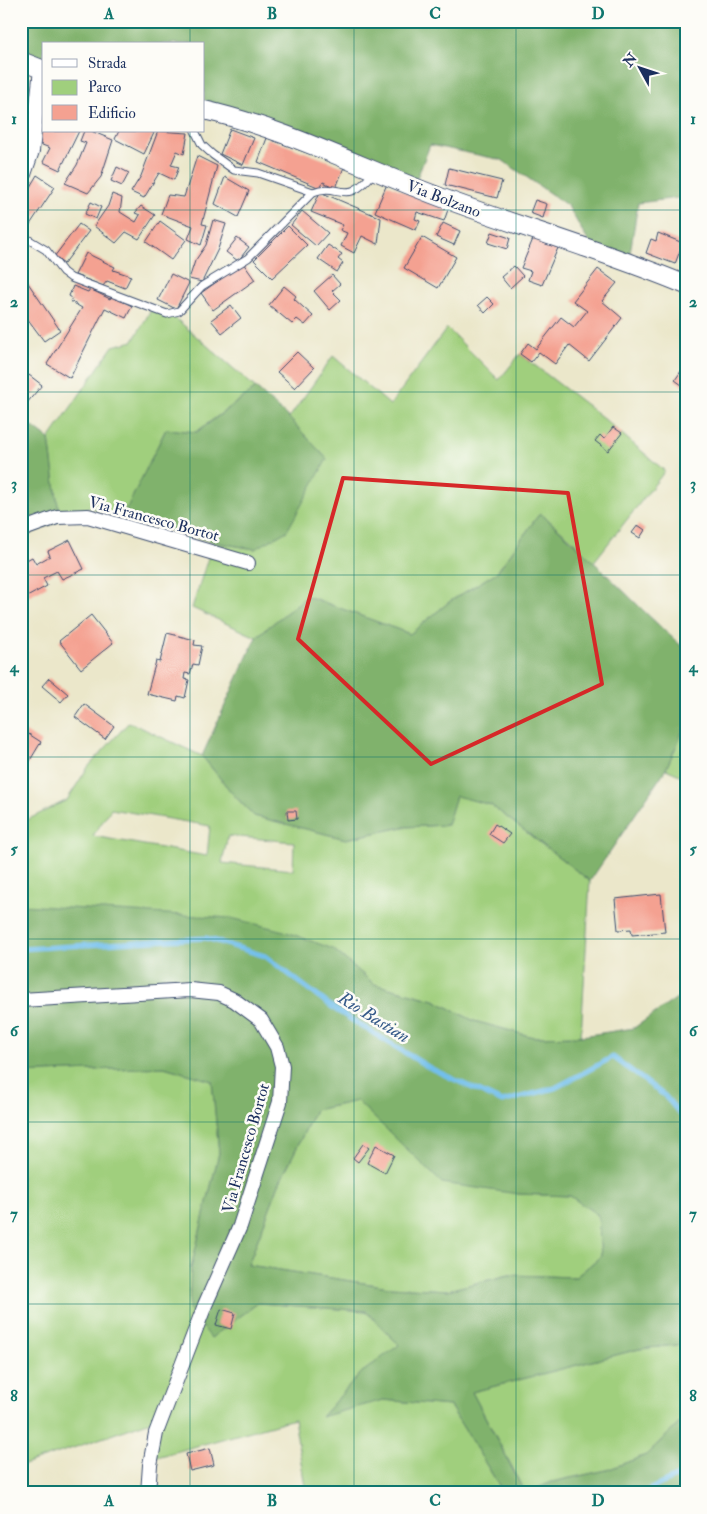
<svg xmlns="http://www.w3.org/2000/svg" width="707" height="1514" viewBox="0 0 707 1514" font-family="'IM FELL Double Pica',serif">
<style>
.green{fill:#a0cf7d;stroke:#5e7f6e;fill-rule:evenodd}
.forest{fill:#80b26c;stroke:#4e7065;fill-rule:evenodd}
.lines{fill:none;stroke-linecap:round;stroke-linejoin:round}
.stream{stroke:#72bfec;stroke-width:5}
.building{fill:#f4a191}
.service-casing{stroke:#3a4b6e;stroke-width:9}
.minor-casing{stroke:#3a4b6e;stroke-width:16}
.tertiary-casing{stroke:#3a4b6e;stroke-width:20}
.service{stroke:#fff;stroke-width:7}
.minor{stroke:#fff;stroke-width:14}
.tertiary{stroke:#fff;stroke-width:18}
.marked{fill:none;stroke:#d62828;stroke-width:4;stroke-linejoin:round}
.grid{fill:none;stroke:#0f766e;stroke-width:1;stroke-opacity:0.55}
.labels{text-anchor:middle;stroke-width:5;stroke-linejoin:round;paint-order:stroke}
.street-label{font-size:16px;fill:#1b2f5e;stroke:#fdfcf7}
.water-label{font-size:18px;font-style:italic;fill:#355a89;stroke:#fdfcf7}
.neatline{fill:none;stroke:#0f766e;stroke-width:2}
.grid-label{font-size:16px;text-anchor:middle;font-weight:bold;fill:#0f766e}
</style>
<rect width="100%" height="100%" fill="#fdfcf7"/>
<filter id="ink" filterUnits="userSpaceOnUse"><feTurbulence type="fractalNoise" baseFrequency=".02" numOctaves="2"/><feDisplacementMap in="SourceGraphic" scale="10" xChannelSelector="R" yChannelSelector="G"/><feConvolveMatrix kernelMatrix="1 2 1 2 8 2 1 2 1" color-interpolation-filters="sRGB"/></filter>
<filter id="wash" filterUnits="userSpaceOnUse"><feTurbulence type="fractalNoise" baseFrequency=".0096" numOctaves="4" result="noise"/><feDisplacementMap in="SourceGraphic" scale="20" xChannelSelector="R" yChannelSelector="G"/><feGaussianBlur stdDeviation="1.12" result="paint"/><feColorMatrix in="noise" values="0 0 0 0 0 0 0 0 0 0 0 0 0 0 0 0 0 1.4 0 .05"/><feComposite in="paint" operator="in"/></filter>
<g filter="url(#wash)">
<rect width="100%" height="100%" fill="#ebe7ca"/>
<!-- green -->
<g class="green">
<path d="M151 310 174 317 256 388 196 432 166 429 122 518 89 507 60 521 49 439 113 346 133 341Z"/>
<path d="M447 328 499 380 520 354 602 417 665 471 593 563 572 540 540 513 497 572 449 602 410 634 307 596 256 637 192 608 213 542 255 549 327 459 289 418 333 356 390 405Z"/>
<path d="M129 722 202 756 232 793 254 816 346 839 403 827 447 825 456 795 491 805 590 881 581 1036 533 1037 474 1021 434 1000 374 984 333 949 21 905V823L67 800 88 767ZM111 809 210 826 207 856 93 836ZM228 836 294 842 293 870 222 863Z"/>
<path d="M686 724V778L666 769Z"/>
<path d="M164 1067 212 1081 219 1153 191 1268 211 1338 258 1303 366 1311 400 1346 361 1373 322 1416 383 1400 450 1406 502 1490V1493H306L294 1419 157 1457 151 1421 21 1466V1073Z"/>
<path d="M357 1101 396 1137 518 1194 570 1196 598 1215 601 1256 576 1277 509 1275 448 1290 389 1287 248 1265 279 1184 315 1110Z"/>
<path d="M686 1344V1417L646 1455 607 1470 552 1482 526 1493 472 1392 639 1349Z"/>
</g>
<!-- forest -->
<g class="forest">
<path d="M21 21H686V197L638 203 628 266 596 255 568 206 502 160 430 145 415 183 204 104V44H44V62L21 54Z"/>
<path d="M256 388 289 418 327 459 287 531 255 549 213 542 122 518 166 429 197 432Z"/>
<path d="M21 418 49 439 60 521 21 538Z"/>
<path d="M540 513C591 556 636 606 686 650V724L666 769 590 881 491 805 456 796 447 825 403 827 346 839 254 816 232 793 202 756 256 637 307 596 410 634 449 602 497 572Z"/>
<path d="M21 905 231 918 284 931 333 949 374 984 434 1000 474 1021 533 1037 582 1036 634 1028 677 998 686 1002V1344L639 1349 472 1392 525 1493H502V1490L450 1406 383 1400 321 1417 361 1373 399 1345 366 1311 258 1303 211 1338 189 1309 191 1268 219 1153 212 1081 164 1067 21 1073ZM357 1101 442 1183 518 1194 570 1196 598 1215 601 1256 576 1277 509 1275 448 1290 389 1287 248 1265 279 1184 315 1110Z"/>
<path d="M686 1417V1493H526L552 1482 607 1470 646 1455Z"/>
</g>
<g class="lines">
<!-- stream -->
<g class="stream">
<path d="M21 949 206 938 265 956 336 1010 430 1068 502 1102 555 1088 613 1057 665 1096 686 1121"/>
<path d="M642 1493 686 1472"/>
</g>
</g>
<g id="blocks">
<!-- building -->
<g class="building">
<path d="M44 127V131H79L60 170 43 162 50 148 37 143Z"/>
<path d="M230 129 254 138 243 165 220 154Z"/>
<path d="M84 131H91L113 140 101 177 88 193 65 183 77 165 86 143 80 141Z"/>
<path d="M119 131H150L154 133 144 154 115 139Z"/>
<path d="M158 131 188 133 184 154 177 151 171 165 179 167 174 180 159 173 144 198 131 192 141 176Z"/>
<path d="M267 138 344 167 336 188 323 182 320 188 258 162Z"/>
<path d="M197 156 217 166 202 224 207 225 201 245 188 239 193 226 161 214 168 195 184 197Z"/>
<path d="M117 167 129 173 122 186 111 181Z"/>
<path d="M449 168 502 181 497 198 445 185Z"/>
<path d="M37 175 55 187 25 232 21 229V202Z"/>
<path d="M225 177 249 191 238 217 215 204Z"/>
<path d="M387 184 423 200 425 195 450 204 444 221 417 212 415 219 420 221 416 230 375 212Z"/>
<path d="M320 192 381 218 378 244 362 236 354 253 341 246 347 233 340 230 343 225 311 212Z"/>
<path d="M112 194 122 198 120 212 136 222 140 215 135 213 141 206 155 215 139 239 126 232 116 243 94 226 108 206Z"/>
<path d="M535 200 547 204 543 218 530 213Z"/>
<path d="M91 202 101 207 96 219 85 214Z"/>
<path d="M302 211 328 233 316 246 291 225Z"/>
<path d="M213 220 226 224 218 249 202 282 189 279 195 261 206 245Z"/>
<path d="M160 221 186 240 171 260 146 242Z"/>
<path d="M443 223 460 231 454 245 436 237Z"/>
<path d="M79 224 89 231 64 264 54 257Z"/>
<path d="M288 226 307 245 272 278 254 260Z"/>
<path d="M492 232 510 238 507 249 488 243Z"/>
<path d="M658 233 683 243 675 264 646 253 651 239 656 241Z"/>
<path d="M422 237 456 257 438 288 404 268Z"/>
<path d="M237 238 249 247 238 261 226 252Z"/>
<path d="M533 239 558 248 542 285 528 280 531 271 521 268Z"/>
<path d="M328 245 342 254 338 259 343 263 337 272 318 259Z"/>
<path d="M86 253 115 267 113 270 131 276 125 288 107 281 103 286 75 275Z"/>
<path d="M243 263 255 280 213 310 201 293Z"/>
<path d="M514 266 523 276 510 288 501 277Z"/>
<path d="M598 269 617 283 602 301 622 318 589 361 569 345 555 364 539 352 531 362 520 354 528 343 536 349 561 317 574 327 587 311 573 301Z"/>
<path d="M171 274 189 283 176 309 158 300Z"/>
<path d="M332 275 340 284 332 291 341 300 330 310 314 291Z"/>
<path d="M21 279 25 285 28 283 60 330 44 341 21 310Z"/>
<path d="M73 286 88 292 90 289 110 299 112 296 132 306 126 318 105 308 70 378 47 364 82 308 70 301 72 298 69 296Z"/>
<path d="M284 286 296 296 294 299 313 316 305 325 297 319 292 324 269 305Z"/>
<path d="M487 297 494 304 485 313 478 305Z"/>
<path d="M231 305 241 318 222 333 211 320Z"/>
<path d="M297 352 314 368 295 388 277 372Z"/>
<path d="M686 364V388L675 380Z"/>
<path d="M29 375 42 385 21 410V384Z"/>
<path d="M613 427 622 433 608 451 595 441 600 435 604 439Z"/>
<path d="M638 525 645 530 640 538 632 533Z"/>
<path d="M70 540 84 569 62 579 57 571 43 578 47 586 25 598 21 591V563L32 557 36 564 50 556 48 551Z"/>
<path d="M91 615 113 643 81 669 59 641Z"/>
<path d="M167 633 195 640 194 645 202 646 198 665 193 664 190 674 185 673 184 679 189 680 185 698 178 696 177 701 147 694 156 661 160 662Z"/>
<path d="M49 678 68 694 61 702 42 686Z"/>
<path d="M84 704 114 726 105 739 75 717Z"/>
<path d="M21 729 41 742 26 767 21 764Z"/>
<path d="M287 811H296L297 819 288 820Z"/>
<path d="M495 824 510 834 503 843 489 834Z"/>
<path d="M661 894 665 932 632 935 631 929 618 930 615 899Z"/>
<path d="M363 1144 369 1148 358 1162 353 1158Z"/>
<path d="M376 1145 394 1155 385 1173 367 1163Z"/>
<path d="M221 1309 235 1313 231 1329 216 1325Z"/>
<path d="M210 1448 214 1465 190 1471 186 1454Z"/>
</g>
</g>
</g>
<g filter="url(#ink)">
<use href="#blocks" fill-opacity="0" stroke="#3a4b6e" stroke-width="1"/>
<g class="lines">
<!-- service casing -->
<g class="service-casing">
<g id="service">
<path d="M195 131 202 145 213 155 234 170 258 173 313 192"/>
<path d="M21 235 46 250 63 272 71 278 167 314 179 311 202 286 248 258 313 192C341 181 345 209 374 172"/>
</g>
</g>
<!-- minor casing -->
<g class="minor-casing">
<g id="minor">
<path d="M21 183 32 151 41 69"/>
<path d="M21 530 57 517 88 516 248 563"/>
<path d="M21 1000 190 990 219 993 234 1000 261 1020 277 1047 282 1066 280 1102 240 1226 205 1305 156 1433 150 1465 148 1493"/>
</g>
</g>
<!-- tertiary casing -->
<g class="tertiary-casing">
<g id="tertiary">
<path d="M21 61 44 70"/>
<path d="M204 110C283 128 356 165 432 194 515 226 603 250 686 285"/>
</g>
</g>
<!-- service -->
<use href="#service" class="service"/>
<!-- minor -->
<use href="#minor" class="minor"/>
<!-- tertiary -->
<use href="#tertiary" class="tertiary"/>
</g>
</g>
<!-- marked area -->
<path class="marked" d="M343 478 568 493 602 684 431 764 298 639Z"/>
<!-- grid -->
<path class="grid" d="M190 21V44M354 21V1493M516 21V1493M190 131V1493M21 210H686M21 392H686M21 575H686M21 757H686M21 939H686M21 1122H686M21 1304H686"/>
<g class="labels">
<!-- street labels -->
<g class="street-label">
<text transform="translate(444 198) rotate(21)" y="6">Via Bolzano</text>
<text transform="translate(154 518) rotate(15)" y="6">Via Francesco Bortot</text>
<text transform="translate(245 1148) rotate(-74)" y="6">Via Francesco Bortot</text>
</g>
<!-- water labels -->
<g class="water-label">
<text transform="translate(374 1017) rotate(32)" y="6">Rio Bastian</text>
</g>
</g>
<!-- margin -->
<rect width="707" height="1514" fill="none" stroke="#fdfcf7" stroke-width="55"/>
<!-- legend -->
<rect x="42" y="42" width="162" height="90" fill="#fdfcf7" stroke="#a3aaba"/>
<rect x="52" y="59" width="25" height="8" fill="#ffffff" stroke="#a3aaba"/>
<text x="88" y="68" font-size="15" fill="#1b2f5e">Strada</text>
<rect x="52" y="80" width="25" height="15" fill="#a0cf7d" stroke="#a3aaba"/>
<text x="88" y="92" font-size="15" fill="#1b2f5e">Parco</text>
<rect x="52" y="105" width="25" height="15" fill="#f4a191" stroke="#a3aaba"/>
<text x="88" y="118" font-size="15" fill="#1b2f5e">Edificio</text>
<!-- north arrow -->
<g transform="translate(640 68) rotate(310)" stroke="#fdfcf7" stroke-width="4" paint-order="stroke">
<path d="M0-4L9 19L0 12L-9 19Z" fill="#1b2f5e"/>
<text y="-8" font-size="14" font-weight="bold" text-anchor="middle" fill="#1b2f5e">N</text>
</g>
<rect x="28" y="28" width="652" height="1458" class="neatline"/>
<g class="grid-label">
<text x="109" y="19">A</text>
<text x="272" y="19">B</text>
<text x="435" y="19">C</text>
<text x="598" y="19">D</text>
<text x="14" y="124">1</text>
<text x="693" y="124">1</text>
<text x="14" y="307">2</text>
<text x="693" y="307">2</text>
<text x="14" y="489">3</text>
<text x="693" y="489">3</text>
<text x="14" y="672">4</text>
<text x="693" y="672">4</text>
<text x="14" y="854">5</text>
<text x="693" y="854">5</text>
<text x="14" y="1036">6</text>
<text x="693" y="1036">6</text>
<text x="14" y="1219">7</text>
<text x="693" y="1219">7</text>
<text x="14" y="1401">8</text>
<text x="693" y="1401">8</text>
<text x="109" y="1506">A</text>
<text x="272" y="1506">B</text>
<text x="435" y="1506">C</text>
<text x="598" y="1506">D</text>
</g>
</svg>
